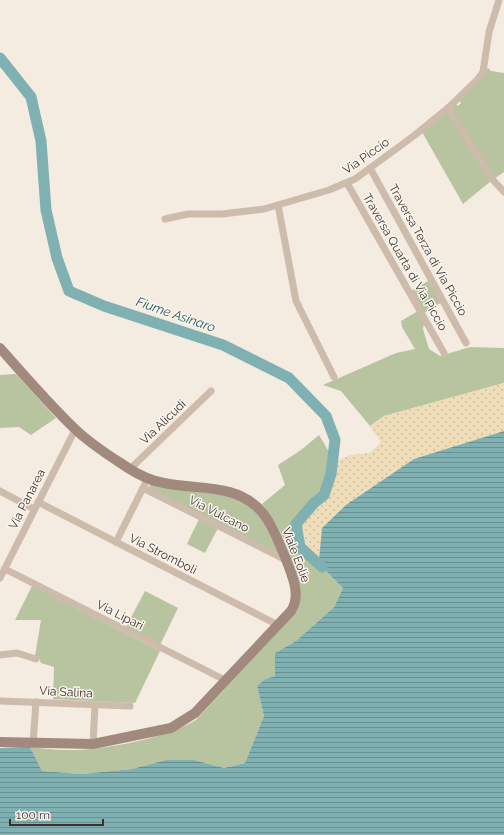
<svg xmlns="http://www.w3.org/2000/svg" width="504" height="835" viewBox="0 0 504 835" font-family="Raleway,sans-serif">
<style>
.green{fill:#b8c4a0}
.sand{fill:url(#sand-dots)}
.water{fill:url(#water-rules)}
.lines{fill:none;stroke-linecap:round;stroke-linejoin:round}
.river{stroke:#7fb0b2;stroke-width:11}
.street{stroke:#cdbbac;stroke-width:7}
.secondary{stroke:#a18a7d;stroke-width:10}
.labels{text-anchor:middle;stroke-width:3;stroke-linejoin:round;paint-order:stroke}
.street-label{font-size:12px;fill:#3b302b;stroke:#fbf5ee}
.water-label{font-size:13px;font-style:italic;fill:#1f5a5e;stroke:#fbf5ee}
</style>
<defs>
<pattern id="sand-dots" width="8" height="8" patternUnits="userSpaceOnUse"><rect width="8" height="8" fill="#efdcb8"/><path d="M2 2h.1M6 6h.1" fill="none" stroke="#cebd9e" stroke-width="1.8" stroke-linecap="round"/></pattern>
<pattern id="water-rules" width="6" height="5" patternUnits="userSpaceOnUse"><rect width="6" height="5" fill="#7fb0b2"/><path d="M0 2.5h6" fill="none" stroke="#699091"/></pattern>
</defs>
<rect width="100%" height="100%" fill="#f4ebe1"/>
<!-- green -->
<g class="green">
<path d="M488 68 491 71 504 73V172L494 179 452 109 455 103 458 106 461 103 459 100Z"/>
<path d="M446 113 450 114 491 181 463 204 422 132Z"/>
<path d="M430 280 442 302 424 313 411 291Z"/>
<path d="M418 311 424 323 423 329 429 349 440 356 470 347 504 348V383L384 416 370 426 341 391 323 385 396 353 415 349 402 327 401 321Z"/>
<path d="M16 374 56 418 31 435 19 427 0 428V375Z"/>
<path d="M319 435 335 462 332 484 324 499 306 515 299 529 300 539 305 548 319 559 322 567 343 588 334 607 296 641 275 653V676L265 679 257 686 264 716 245 763 224 768 194 760H166L132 769 82 774 42 771 30 747C42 748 55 750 67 750 101 751 167 738 196 720L295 613C292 591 293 566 286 545 281 530 271 517 262 504L285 485 278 465 301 450Z"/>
<path d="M151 483C187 487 239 484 262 518 269 528 274 542 280 554L151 489 149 486Z"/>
<path d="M199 519 218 528 205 553 187 544Z"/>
<path d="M32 586 160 651 135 703 53 699 54 667 41 663 38 656H35L41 620H15Z"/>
<path d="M145 591 178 608 160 645 126 627Z"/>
</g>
<!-- sand -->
<path class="sand" d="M504 383V431L414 459 322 528 319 559C303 546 291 534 306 515 311 509 320 505 325 498 332 487 333 475 335 462L350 455 370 453 381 442 370 426 384 416Z"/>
<!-- water -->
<path class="water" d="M504 431V835H0V748L30 747 42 771 82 774 132 769 166 760H194L224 768 245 763 264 716 257 686 265 679 275 676V653L296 641 334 607 343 588 322 567 319 559 322 528 346 505 414 459Z"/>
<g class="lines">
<!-- river -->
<path class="river" d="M0 58 31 97 41 141 46 210 57 258 69 291 104 306 223 345 289 378 326 416 335 440 331 474 324 495 314 503 296 524 300 547 322 567"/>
<!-- street -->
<g class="street">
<path d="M448 108 492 179 504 192"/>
<path d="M370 168 466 343"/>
<path d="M347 183 444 353"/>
<path d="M278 205 296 301 334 377"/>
<path d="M165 219 188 214H222L264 209 329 190 355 179 415 135 448 108 477 80 483 72 489 32 499 0"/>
<path d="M130 469 211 391"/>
<path d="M143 488 286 560"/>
<path d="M0 491 34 509"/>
<path d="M38 502 278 625"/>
<path d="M116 542 145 484"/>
<path d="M5 569 225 680"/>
<path d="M0 578 75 430"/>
<path d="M0 655 17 653 36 659"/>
<path d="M0 701 130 706"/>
<path d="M33 743 36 702"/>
<path d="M93 744 95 705"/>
</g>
<!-- secondary -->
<path class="secondary" d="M0 348C24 375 48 403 74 428 90 444 110 456 128 468 139 475 151 481 164 483 197 490 236 483 261 511 273 525 280 545 287 562 293 578 301 596 291 611L195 713 171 728 93 744 0 742"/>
</g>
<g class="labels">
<!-- street labels -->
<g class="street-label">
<text transform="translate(366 156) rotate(-35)" y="4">Via Piccio</text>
<text transform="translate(428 250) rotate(61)" y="4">Traversa Terza di Via Piccio</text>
<text transform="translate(405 262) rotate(60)" y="4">Traversa Quarta di Via Piccio</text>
<text transform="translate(163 422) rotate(-44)" y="4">Via Alicudi</text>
<text transform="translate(27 499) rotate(-63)" y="4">Via Panarea</text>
<text transform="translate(219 514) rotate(27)" y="4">Via Vulcano</text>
<text transform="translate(163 554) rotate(27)" y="4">Via Stromboli</text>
<text transform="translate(296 555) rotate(69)" y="4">Viale Eolie</text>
<text transform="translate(120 615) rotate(27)" y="4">Via Lipari</text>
<text transform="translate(66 692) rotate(3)" y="4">Via Salina</text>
</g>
<!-- water labels -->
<g class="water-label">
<text transform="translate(176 314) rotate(19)" y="5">Fiume Asinaro</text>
</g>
</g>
<!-- scale -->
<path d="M10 819v6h93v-6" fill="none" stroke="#3b302b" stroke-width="2"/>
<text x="16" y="819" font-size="12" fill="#3b302b" stroke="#fbf5ee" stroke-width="3" paint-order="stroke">100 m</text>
</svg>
